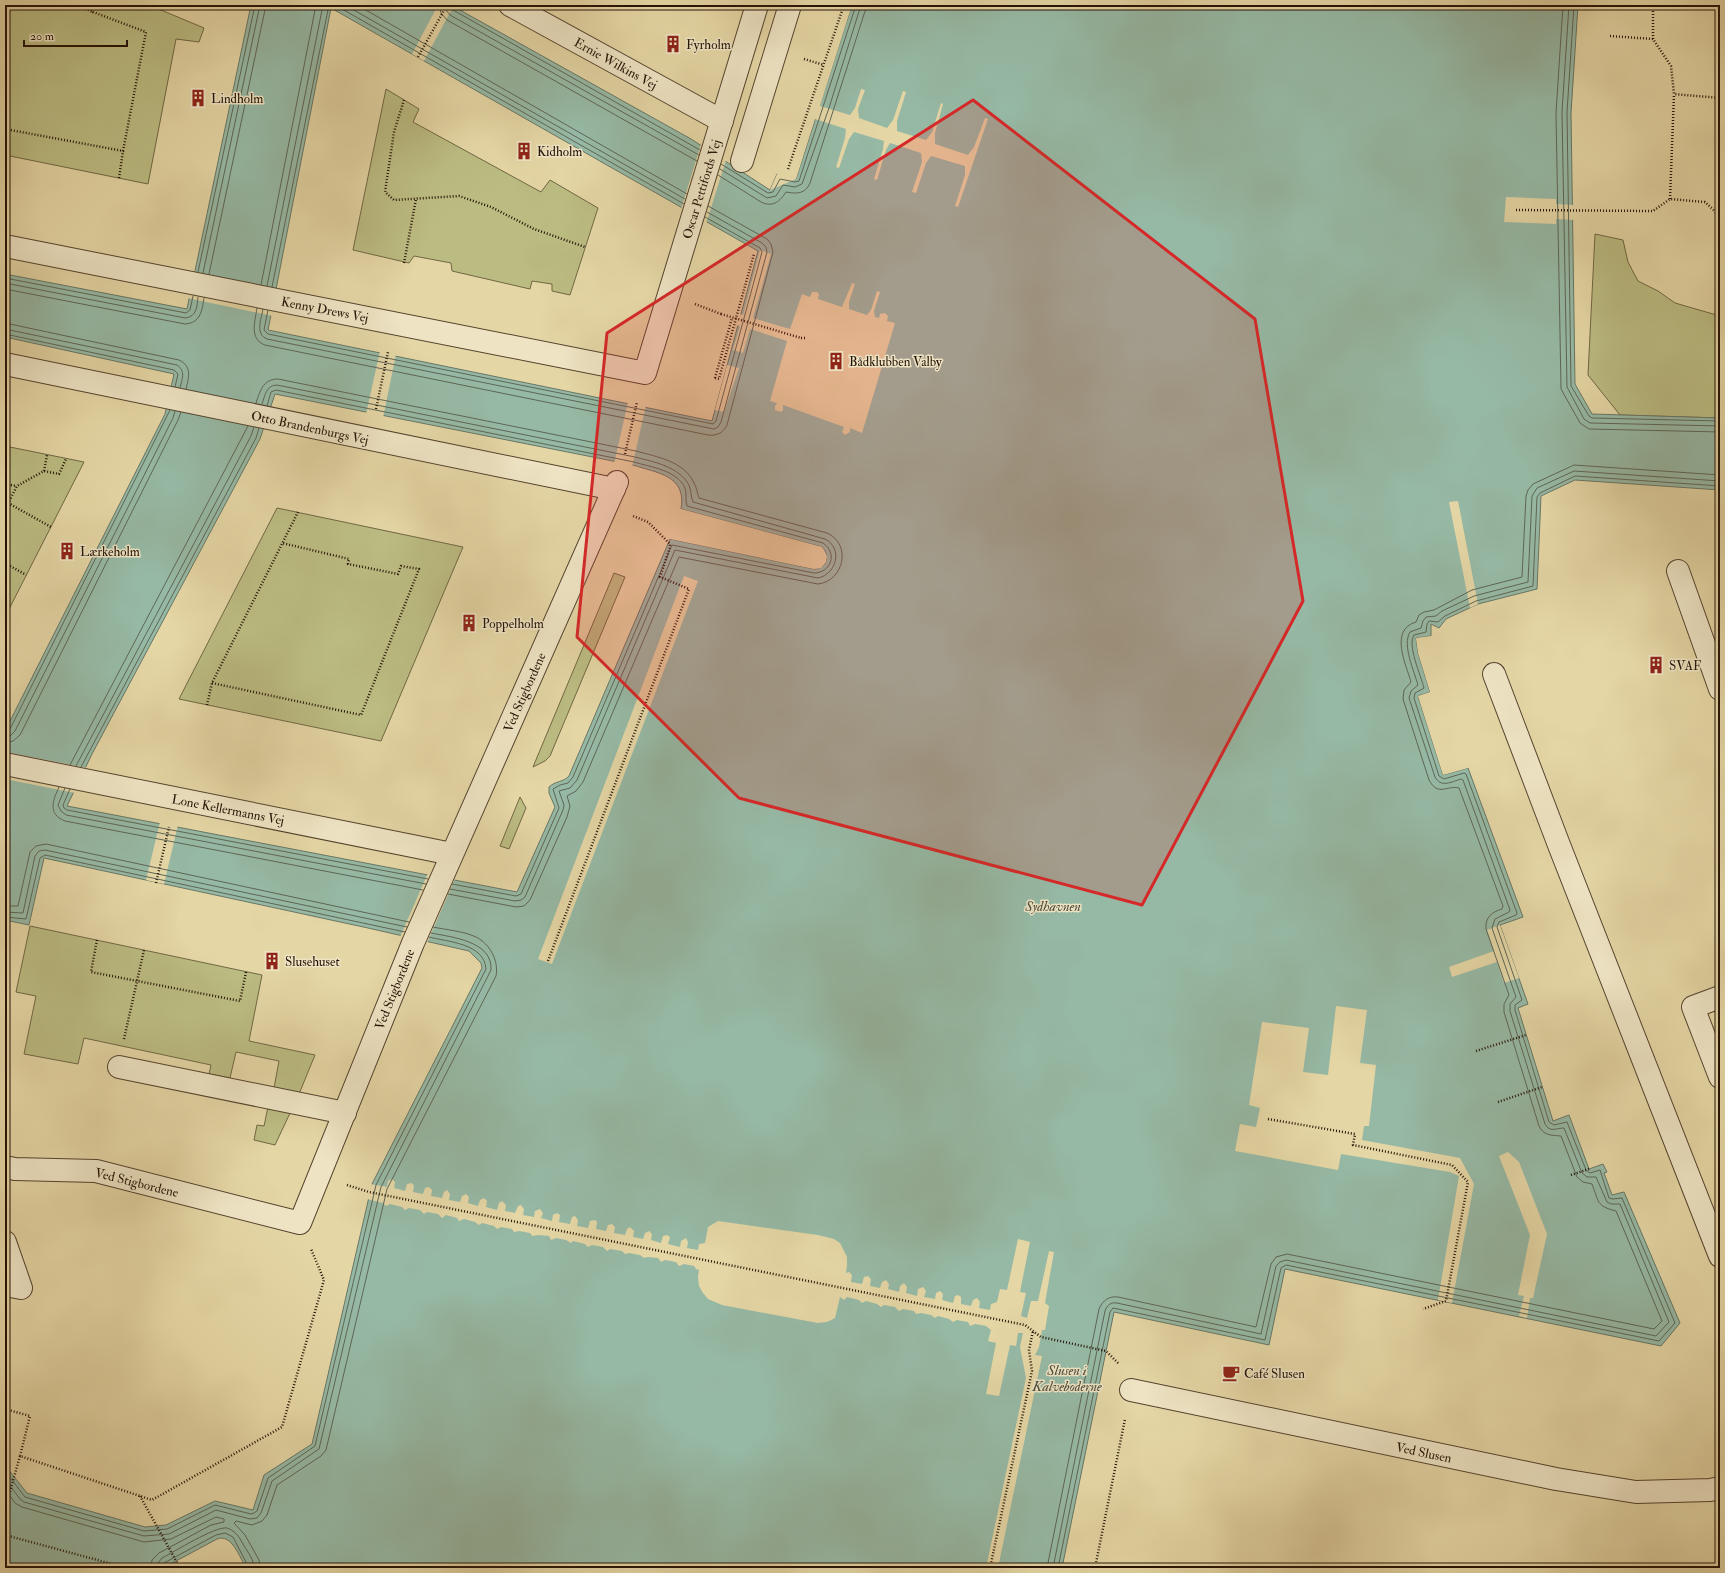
<svg xmlns="http://www.w3.org/2000/svg" width="1725" height="1573" viewBox="0 0 1725 1573" font-family="'IM FELL Double Pica',serif">
<style>
.green{fill:#bbbc82;stroke:#706744}
.water{fill:#96b9a5;stroke:#687665;fill-rule:evenodd}
.pier{fill:#e5d6a5}
.lines{fill:none;stroke-linecap:round;stroke-linejoin:round}
.shore{stroke:#5d6656;stroke-width:1}
.minor-casing{stroke:#54432e;stroke-width:24}
.path{stroke:#241206;stroke-width:2.5;stroke-dasharray:1 2;stroke-linecap:butt}
.minor{stroke:#eee4c4;stroke-width:22}
.path-bridge{stroke:#241206;stroke-width:2.5;stroke-dasharray:1 2;stroke-linecap:butt}
.marked{fill:#d62828;fill-opacity:0.2;stroke:#d62828;stroke-width:3;stroke-linejoin:round}
.labels{text-anchor:middle;stroke-width:3;stroke-linejoin:round;paint-order:stroke}
.poi-label{font-size:13px;fill:#241206;stroke:#eee4c4;text-anchor:start}
.street-label{font-size:13px;fill:#241206;stroke:#eee4c4}
.water-label{font-size:14px;font-style:italic;fill:#4c4c3e;stroke:#eee4c4}
</style>
<rect width="100%" height="100%" fill="#e5d6a5"/>
<filter id="stains"><feTurbulence type="fractalNoise" baseFrequency=".005" numOctaves="4"/><feColorMatrix values="0 0 0 0 .2 0 0 0 0 .09 0 0 0 0 .02 0 0 0 .5 -.17"/></filter>
<radialGradient id="worn" r=".72"><stop offset=".6" stop-color="#630" stop-opacity="0"/><stop offset="1" stop-color="#630" stop-opacity=".3"/></radialGradient>
<!-- green -->
<g class="green">
<path d="M5 5H149L204 28 199 42 176 39 148 184 5 155Z"/>
<path d="M386 89 419 109 413 122 541 192 550 180 598 208 570 295 552 291V284L532 281 530 289 452 271 451 263 414 256 409 263 353 250Z"/>
<path d="M1595 234 1623 240 1628 262 1638 281 1658 291 1675 303 1720 316V418L1620 415 1588 375Z"/>
<path d="M5 446 84 462 5 617Z"/>
<path d="M277 508 463 547 381 741 179 699Z"/>
<path d="M614 573 625 577 550 756 545 761 533 767Z"/>
<path d="M520 797 526 808 509 849 500 846Z"/>
<path d="M30 926 262 975 249 1041 315 1055 299 1094 274 1088 279 1061 236 1052 230 1078 209 1074 211 1065 84 1038 78 1064 24 1054 36 996 16 992Z"/>
<path d="M268 1107 291 1111 275 1145 254 1140 257 1125 264 1126Z"/>
</g>
<!-- water -->
<path class="water" d="M251 5H451L691 139 770 190 777 174 796 179 852 5H1578L1571 113 1575 384 1592 414 1720 418V490L1575 480 1541 496 1537 589 1478 604 1446 619 1439 628 1431 624V636L1416 638 1418 653 1430 692 1418 696 1443 775 1468 768 1523 917 1500 925 1528 1004 1518 1008 1553 1121 1569 1115 1589 1169 1603 1164 1607 1172 1604 1173 1612 1195 1624 1192 1680 1323 1661 1346 1285 1269 1269 1345 1114 1312 1062 1568H246C240 1558 232 1533 217 1539L163 1568H5V1467L7 1468 27 1493 145 1527 166 1525 215 1501 253 1510 264 1475 312 1444 372 1184 482 968 481 963 469 951 368 928 44 858 29 925 5 920V731L165 414 174 374 5 337V274L187 309ZM331 8 758 251 712 421 268 330ZM275 394 633 465C657 473 687 475 681 509L822 547C831 556 826 569 814 569L670 539 569 776C564 782 555 781 549 787V793L555 807 517 892 67 806 92 754 260 439Z"/>
<!-- pier -->
<g class="pier">
<path d="M438 5H454L424 61 412 54Z"/>
<path d="M850 5H852L820 106 850 115 855 108 861 89 865 90 858 109 859 118 887 128 893 120 903 91 906 92 897 121V131L926 140 932 132 941 103 943 104 935 133V144L968 155 974 147 985 118 988 119 958 207 955 206 965 175V166L931 156 926 163 916 193 912 192 922 162 921 153 890 143 886 150 877 180 874 179 883 149 884 141 854 132 849 139 839 168 836 167 845 138 846 129 815 119 796 179 770 190 778 172 795 176Z"/>
<path d="M701 144 726 160 706 224 681 209Z"/>
<path d="M1506 197 1556 199V204L1574 205 1575 220 1556 219V224L1504 222Z"/>
<path d="M760 250 771 254 753 318 790 329 802 294 810 297 812 292H817L819 294 818 299 842 307 852 283 855 284 849 302V309L867 315 871 310 877 291 880 292 874 311 875 317 879 318 880 314 885 313 888 316 887 321 895 323 862 433 850 428V432L845 435 842 432 844 427 783 405V410L781 412 775 410V406L777 403 770 401 787 341 750 329 743 353 733 350 740 326 736 325 739 314 743 315Z"/>
<path d="M192 271 278 289 273 316 187 298Z"/>
<path d="M380 351 396 354 383 418 366 414Z"/>
<path d="M727 365 739 368 724 412 715 410Z"/>
<path d="M628 402 646 405 632 467 614 464Z"/>
<path d="M1458 501 1478 604 1470 608 1449 502Z"/>
<path d="M681 509 822 547 827 556 826 562 821 568 814 569 670 539 671 537 814 567 820 566 824 561 825 556 821 549 681 511Z"/>
<path d="M684 576 698 581 552 964 538 959Z"/>
<path d="M1431 636 1432 638 1418 639 1419 652 1432 692 1420 697 1445 773 1467 766 1468 768 1443 775 1418 696 1430 692 1418 653 1416 638Z"/>
<path d="M5 752 88 768 75 793 5 779Z"/>
<path d="M160 822 178 825 164 884 146 880Z"/>
<path d="M428 873 455 879 427 943 400 937Z"/>
<path d="M1500 925 1519 978 1504 983 1497 962 1452 977 1449 967 1494 951 1487 930Z"/>
<path d="M1336 1006 1367 1010 1360 1063 1376 1065 1369 1126H1364L1362 1140 1460 1158 1474 1184 1452 1303 1438 1300 1459 1176 1450 1172 1341 1154 1338 1170 1235 1151 1240 1124 1256 1127 1260 1108 1249 1105 1262 1022 1309 1028 1303 1072 1328 1075Z"/>
<path d="M1508 1152 1519 1162 1547 1234 1533 1298H1530L1527 1318 1519 1316 1524 1296 1518 1295 1530 1235 1499 1156Z"/>
<path d="M392 1179 395 1182 394 1188 405 1191 407 1184 412 1183 414 1186 413 1192 423 1194 425 1188 429 1187 432 1190 431 1196 442 1198 444 1192 447 1190 450 1194 449 1200 460 1202 462 1196 466 1194 469 1197 468 1203 478 1206 480 1200 484 1198 487 1201 486 1207 497 1210 499 1203 502 1201 506 1205 505 1211 515 1213 518 1206 521 1205 524 1209 523 1215 534 1217 535 1211 540 1209 543 1213 541 1218 552 1221 553 1215 557 1213 560 1215 559 1222 570 1224 572 1217 575 1216 578 1220 577 1226 588 1228 590 1221 595 1220 597 1222 596 1229 606 1231 608 1225 612 1224 615 1227 614 1233 625 1235 627 1229 630 1227 634 1231 633 1237 643 1239 645 1233 649 1231 652 1234 651 1240 661 1243 663 1236 667 1235 670 1237 668 1244 680 1247 681 1241 686 1238 688 1242 687 1248 698 1250 699 1244 705 1243 708 1227 718 1221 818 1235 834 1239 840 1243 847 1257V1265L846 1273 849 1272 852 1275 851 1282 862 1284 864 1277 868 1276 871 1279 870 1286 880 1288 882 1282 886 1280 889 1284 888 1289 899 1292 900 1286 904 1283 907 1287 906 1293 917 1296 918 1289 923 1287 926 1291 924 1297 935 1299 936 1293 940 1291 943 1294 942 1300 953 1303 955 1296 958 1295 961 1297V1304L971 1306 973 1300 977 1298 980 1302 979 1308 990 1310 991 1304 997 1302 1000 1289 1007 1290 1018 1239 1030 1242 1020 1292 1026 1293 1021 1316 1027 1318 1031 1301H1038L1049 1251 1054 1252 1045 1303 1049 1306 1045 1330H1042L1039 1347 1035 1355 1042 1356 998 1568H986L1026 1378 1020 1347 1023 1333H1018L1016 1346 1010 1345 999 1396 986 1394 996 1343 988 1341 991 1330 986 1326 975 1324 970 1326 968 1322 957 1320 953 1322 949 1319 938 1316 935 1318 931 1315 921 1313 916 1314 914 1311 903 1309 899 1311 895 1307 884 1305 881 1307 877 1304 866 1301 862 1303 859 1300 847 1297 844 1300 840 1297 835 1318 827 1322 818 1323 722 1305 708 1299 703 1293 699 1286 698 1277 699 1270 696 1269 694 1266 684 1264 679 1266 676 1262 665 1260 661 1262 658 1258 647 1257 644 1258 640 1255 629 1253 625 1254 622 1251 610 1249 607 1251 603 1247 592 1245 588 1247 585 1244 573 1241 571 1243 566 1240 556 1238 551 1240 549 1236 538 1235 532 1236 530 1233 519 1231 514 1232 512 1229 501 1227 497 1229 494 1226 482 1223 479 1225 475 1222 464 1219 459 1221 457 1218 446 1215 442 1218 438 1214 427 1212 424 1214 420 1210 409 1208 405 1210 402 1207 390 1204 386 1206 383 1203 367 1199 370 1184 387 1187 388 1181Z"/>
</g>
<g class="lines">
<!-- shore -->
<g class="shore">
<path d="M335 5 684 204"/>
<path d="M345 5 685 199"/>
<path d="M357 5 687 194"/>
<path d="M439 5 441 13 447 20 697 161"/>
<path d="M445 5 446 10 450 15 699 155"/>
<path d="M450 5 453 10 700 150"/>
<path d="M1563 5 1556 113 1561 389 1580 423 1589 429 1720 432"/>
<path d="M1569 5 1562 112 1567 387 1584 419 1590 423 1720 426"/>
<path d="M1574 5 1567 112 1571 386 1589 416 1592 418 1720 421"/>
<path d="M721 164 768 193 773 192 780 179 795 182 799 181 856 5"/>
<path d="M720 169 767 198 776 196 783 185 795 187 802 184 829 108 861 5"/>
<path d="M718 175 761 202C773 208 780 201 786 192 797 194 805 194 810 183L867 5"/>
<path d="M198 272 255 5"/>
<path d="M203 273 260 5"/>
<path d="M209 274 266 5"/>
<path d="M5 278 186 313 190 310 193 296"/>
<path d="M5 283 185 318C197 317 197 306 198 297"/>
<path d="M261 285 316 5"/>
<path d="M267 286 323 5"/>
<path d="M272 287 329 5"/>
<path d="M5 289 185 324C201 323 202 310 204 298"/>
<path d="M257 308C255 322 249 339 265 345L708 435C717 436 723 433 727 425L773 252 771 244 767 239 708 206"/>
<path d="M263 309C261 320 255 334 267 339L714 429 718 427 721 422 767 252 766 247 762 243 707 212"/>
<path d="M268 310 264 330 268 334 713 424 716 421 762 252 760 248 705 217"/>
<path d="M5 323 179 360C192 366 189 377 186 389"/>
<path d="M5 329 177 365C186 371 182 379 180 388"/>
<path d="M5 334 174 370 178 374 175 387"/>
<path d="M256 403C260 391 263 379 278 379L636 451C657 457 684 461 694 483 697 488 697 493 699 498L827 533C852 544 844 581 818 584L679 557 583 782 576 791 567 796 570 806 567 817 530 900 524 906 516 907 448 894"/>
<path d="M262 404C265 396 266 385 277 385L635 457C654 462 678 466 689 485 691 490 691 497 693 502L825 539C843 548 837 574 818 578L675 550 577 780 570 788 559 791 564 805 563 810 525 897 521 900 515 901 450 889"/>
<path d="M267 406 271 392 276 390 634 462C650 467 677 470 685 488 687 494 685 501 687 506L823 543C838 553 831 573 814 573L672 545 573 777 568 783 560 785 553 789 559 808 521 894 516 896 452 884"/>
<path d="M5 732 10 729 170 410"/>
<path d="M5 737 10 736 15 731 173 418 175 411"/>
<path d="M5 743 13 741 20 735 178 420 181 412"/>
<path d="M70 765 248 426"/>
<path d="M76 766 251 436 254 427"/>
<path d="M81 767 256 438 259 428"/>
<path d="M59 787C53 800 47 814 65 821L423 890"/>
<path d="M65 788 58 805 61 811 66 815 426 884"/>
<path d="M70 789 63 805 64 808 67 810 428 879"/>
<path d="M5 906H18L30 852 36 846 46 844 409 922"/>
<path d="M5 912 23 913 35 856 39 851 45 850 407 927"/>
<path d="M5 917 26 919 40 858 45 855 405 932"/>
<path d="M5 1471 25 1497 144 1531 167 1529 215 1505 251 1514 254 1513 257 1511 268 1478 315 1446 376 1185 486 969C484 943 448 942 429 937"/>
<path d="M5 1479 20 1499 24 1502 144 1536 169 1534 216 1510 250 1519 257 1518 261 1513 272 1481 319 1449 381 1187 491 970C493 941 451 937 431 933"/>
<path d="M5 1489 15 1503 22 1507 144 1542 171 1539 216 1517 224 1519V1522L211 1525 159 1553 152 1560 151 1568"/>
<path d="M157 1568 158 1563 162 1558C174 1552 215 1526 227 1528 236 1531 240 1538 244 1546 248 1552 254 1560 254 1568"/>
<path d="M162 1568 164 1563 216 1535 225 1533 233 1537 249 1568"/>
<path d="M260 1568 259 1560 245 1535 234 1523 236 1521 252 1525 262 1521 267 1515 277 1485 321 1456 326 1450 387 1189 496 976C499 961 490 944 476 937 463 931 447 930 433 927"/>
<path d="M1047 1568 1099 1309C1103 1300 1109 1296 1118 1297L1256 1327 1271 1264 1276 1257 1287 1254 1654 1329 1662 1321 1616 1211C1596 1206 1599 1202 1592 1184L1583 1182 1577 1177 1561 1136C1551 1135 1544 1136 1539 1126L1504 1012V1004L1509 995 1486 929C1485 917 1492 912 1502 909L1503 906 1459 788C1447 785 1438 797 1429 780L1403 699 1404 690 1411 682C1406 664 1389 630 1416 622L1419 615 1424 612 1434 610 1472 590 1522 577 1526 496 1528 490 1533 484 1574 465 1720 475"/>
<path d="M1053 1568 1105 1311C1107 1305 1111 1302 1117 1303L1261 1334 1276 1266 1280 1262 1286 1260 1656 1336 1669 1322 1620 1204H1611L1607 1202 1596 1177H1587L1582 1173 1564 1128C1556 1128 1550 1133 1545 1124L1510 1011V1004L1516 997 1492 928 1495 919 1509 912 1510 910 1463 780 1461 779C1451 782 1441 788 1435 777L1409 698 1411 691 1418 685C1414 671 1402 645 1410 632L1421 628 1423 621 1426 617 1436 616 1442 611 1474 596 1528 582 1532 496 1537 488 1574 471 1720 481"/>
<path d="M1058 1568 1110 1312 1113 1308 1265 1340 1281 1268 1286 1265 1659 1341 1675 1323 1622 1198 1613 1199 1609 1198 1600 1170 1590 1173 1586 1170 1567 1122 1554 1125 1549 1122 1515 1010V1005L1522 1000 1497 927 1499 922 1516 915 1517 913 1466 774 1464 773 1444 779 1439 776 1414 698 1415 693 1424 688C1421 676 1407 645 1414 635L1426 632 1427 624 1429 621 1438 622 1445 616 1476 601 1533 586 1537 497 1540 493 1575 476 1720 486"/>
</g>
<!-- minor casing -->
<g class="minor-casing">
<g id="minor">
<path d="M510 5 722 121"/>
<path d="M742 161 790 5"/>
<path d="M5 246 645 373 757 5"/>
<path d="M5 364 614 489"/>
<path d="M1678 571 1720 689"/>
<path d="M1494 674 1559 845 1720 1256"/>
<path d="M5 764 452 854"/>
<path d="M1720 997 1693 1007 1720 1077"/>
<path d="M119 1067 345 1113"/>
<path d="M5 1167 15 1169 96 1171 300 1223 413 943 617 482"/>
<path d="M5 1242 21 1288 5 1285"/>
<path d="M1131 1390 1556 1479 1636 1492 1710 1490 1720 1488"/>
</g>
</g>
<!-- path -->
<g class="path">
<path d="M77 5 93 12"/>
<path d="M1653 5V39L1671 66 1674 94 1720 98"/>
<path d="M1610 36 1653 39"/>
<path d="M418 57 447 5"/>
<path d="M804 59 824 65"/>
<path d="M404 100 394 132 385 192 394 200 459 196 491 207 534 229 585 247"/>
<path d="M5 129 123 151 146 32 93 12 95 5"/>
<path d="M788 169 844 5"/>
<path d="M119 178 123 151"/>
<path d="M1670 199 1674 94"/>
<path d="M1516 210 1653 211 1670 199 1705 202 1720 216"/>
<path d="M404 263 416 199"/>
<path d="M695 304 721 314"/>
<path d="M801 338H805"/>
<path d="M715 378 719 379 754 254"/>
<path d="M715 378 732 318"/>
<path d="M376 409 388 352"/>
<path d="M625 454 637 402"/>
<path d="M5 459 8 447"/>
<path d="M44 471 47 455"/>
<path d="M5 484 17 486"/>
<path d="M8 503 51 527"/>
<path d="M5 509 17 486 44 471 59 474 66 459"/>
<path d="M5 563 26 575"/>
<path d="M212 683 361 715 419 569 401 566 398 574 348 564 349 559 282 543"/>
<path d="M207 705 212 683 298 512"/>
<path d="M156 883 169 827"/>
<path d="M97 940 91 972 240 1001 246 972"/>
<path d="M548 961 689 589 660 577 670 547V544L648 522 633 516"/>
<path d="M124 1039 144 950"/>
<path d="M1476 1051 1526 1035"/>
<path d="M1498 1102 1542 1087"/>
<path d="M1268 1119 1355 1134 1353 1145 1452 1165 1468 1182 1446 1301 1423 1309"/>
<path d="M1571 1175 1589 1169"/>
<path d="M347 1185 369 1192 1025 1325 1041 1337 1106 1351 1119 1364"/>
<path d="M5 1409 30 1416 20 1456 152 1500 282 1427 324 1280 311 1249"/>
<path d="M140 1496 180 1568"/>
<path d="M5 1509 20 1456"/>
<path d="M5 1535 127 1568"/>
<path d="M990 1568 1032 1371 1029 1350 1033 1331"/>
<path d="M1095 1568 1125 1419"/>
</g>
<!-- minor -->
<use href="#minor" class="minor"/>
<!-- path-bridge -->
<path class="path-bridge" d="M721 314 801 338"/>
</g>
<!-- marked area -->
<path class="marked" d="M973 100 1255 319 1303 601 1142 905 739 798 577 637 607 333Z"/>
<!-- icons -->
<defs>
<g id="building-bare" transform="scale(1.38)"><path d="M-4-6H4V6H1V3H-1V6H-4ZM-2.5-4.3h1.7v1.8h-1.7ZM.8-4.3h1.7v1.8H.8ZM-2.5-1h1.7V.8h-1.7ZM.8-1h1.7V.8H.8Z" fill="#8f2418" stroke="#eee4c4" stroke-width="2.5" paint-order="stroke"/></g>
<g id="cafe-bare" transform="scale(1.38)"><path d="M-5.5-4.5H6V0H3Q3 3.5 0 3.5H-2.5Q-5.5 3.5-5.5 0ZM3-3.2v2h1.7v-2ZM-6 4.5H4V6H-6Z" fill="#8f2418" stroke="#eee4c4" stroke-width="2.5" paint-order="stroke"/></g>
</defs>
<g fill-rule="evenodd">
<use href="#building-bare" x="673" y="44"/>
<use href="#building-bare" x="198" y="98"/>
<use href="#building-bare" x="524" y="151"/>
<use href="#building-bare" x="836" y="361"/>
<use href="#building-bare" x="67" y="551"/>
<use href="#building-bare" x="469" y="623"/>
<use href="#building-bare" x="1656" y="665"/>
<use href="#building-bare" x="272" y="961"/>
<use href="#cafe-bare" x="1231" y="1373"/>
</g>
<g class="labels">
<!-- poi labels -->
<g class="poi-label">
<text x="686" y="49">Fyrholm</text>
<text x="211" y="103">Lindholm</text>
<text x="537" y="156">Kidholm</text>
<text x="849" y="366">Bådklubben Valby</text>
<text x="80" y="556">Lærkeholm</text>
<text x="482" y="628">Poppelholm</text>
<text x="1669" y="670">SVAF</text>
<text x="285" y="966">Slusehuset</text>
<text x="1244" y="1378">Café Slusen</text>
</g>
<!-- street labels -->
<g class="street-label">
<text transform="translate(616 63) rotate(29)" y="5">Ernie Wilkins Vej</text>
<text transform="translate(701 189) rotate(-73)" y="5">Oscar Pettifords Vej</text>
<text transform="translate(325 309) rotate(11)" y="5">Kenny Drews Vej</text>
<text transform="translate(310 427) rotate(12)" y="5">Otto Brandenburgs Vej</text>
<text transform="translate(524 692) rotate(-66)" y="5">Ved Stigbordene</text>
<text transform="translate(228 809) rotate(11)" y="5">Lone Kellermanns Vej</text>
<text transform="translate(394 989) rotate(-68)" y="5">Ved Stigbordene</text>
<text transform="translate(137 1182) rotate(14)" y="5">Ved Stigbordene</text>
<text transform="translate(1424 1452) rotate(12)" y="5">Ved Slusen</text>
</g>
<!-- water labels -->
<g class="water-label">
<text x="1053" y="911">Sydhavnen</text>
<text x="1067" y="1375">Slusen i<tspan x="1067" dy="16">Kalveboderne</tspan></text>
</g>
</g>
<!-- margin -->
<rect width="1725" height="1573" fill="none" stroke="#e5d6a5" stroke-width="20"/>
<rect x="6" y="6" width="1713" height="1561" fill="none" stroke="#241206" stroke-width="2"/>
<rect x="10" y="10" width="1705" height="1553" fill="none" stroke="#241206"/>
<!-- scale -->
<path d="M24 40v6h103v-6" fill="none" stroke="#241206" stroke-width="2"/>
<text x="30" y="40" font-size="12" fill="#241206" stroke="#eee4c4" stroke-width="3" paint-order="stroke">20 m</text>
<rect width="100%" height="100%" filter="url(#stains)"/>
<rect width="100%" height="100%" fill="url(#worn)"/>
</svg>
